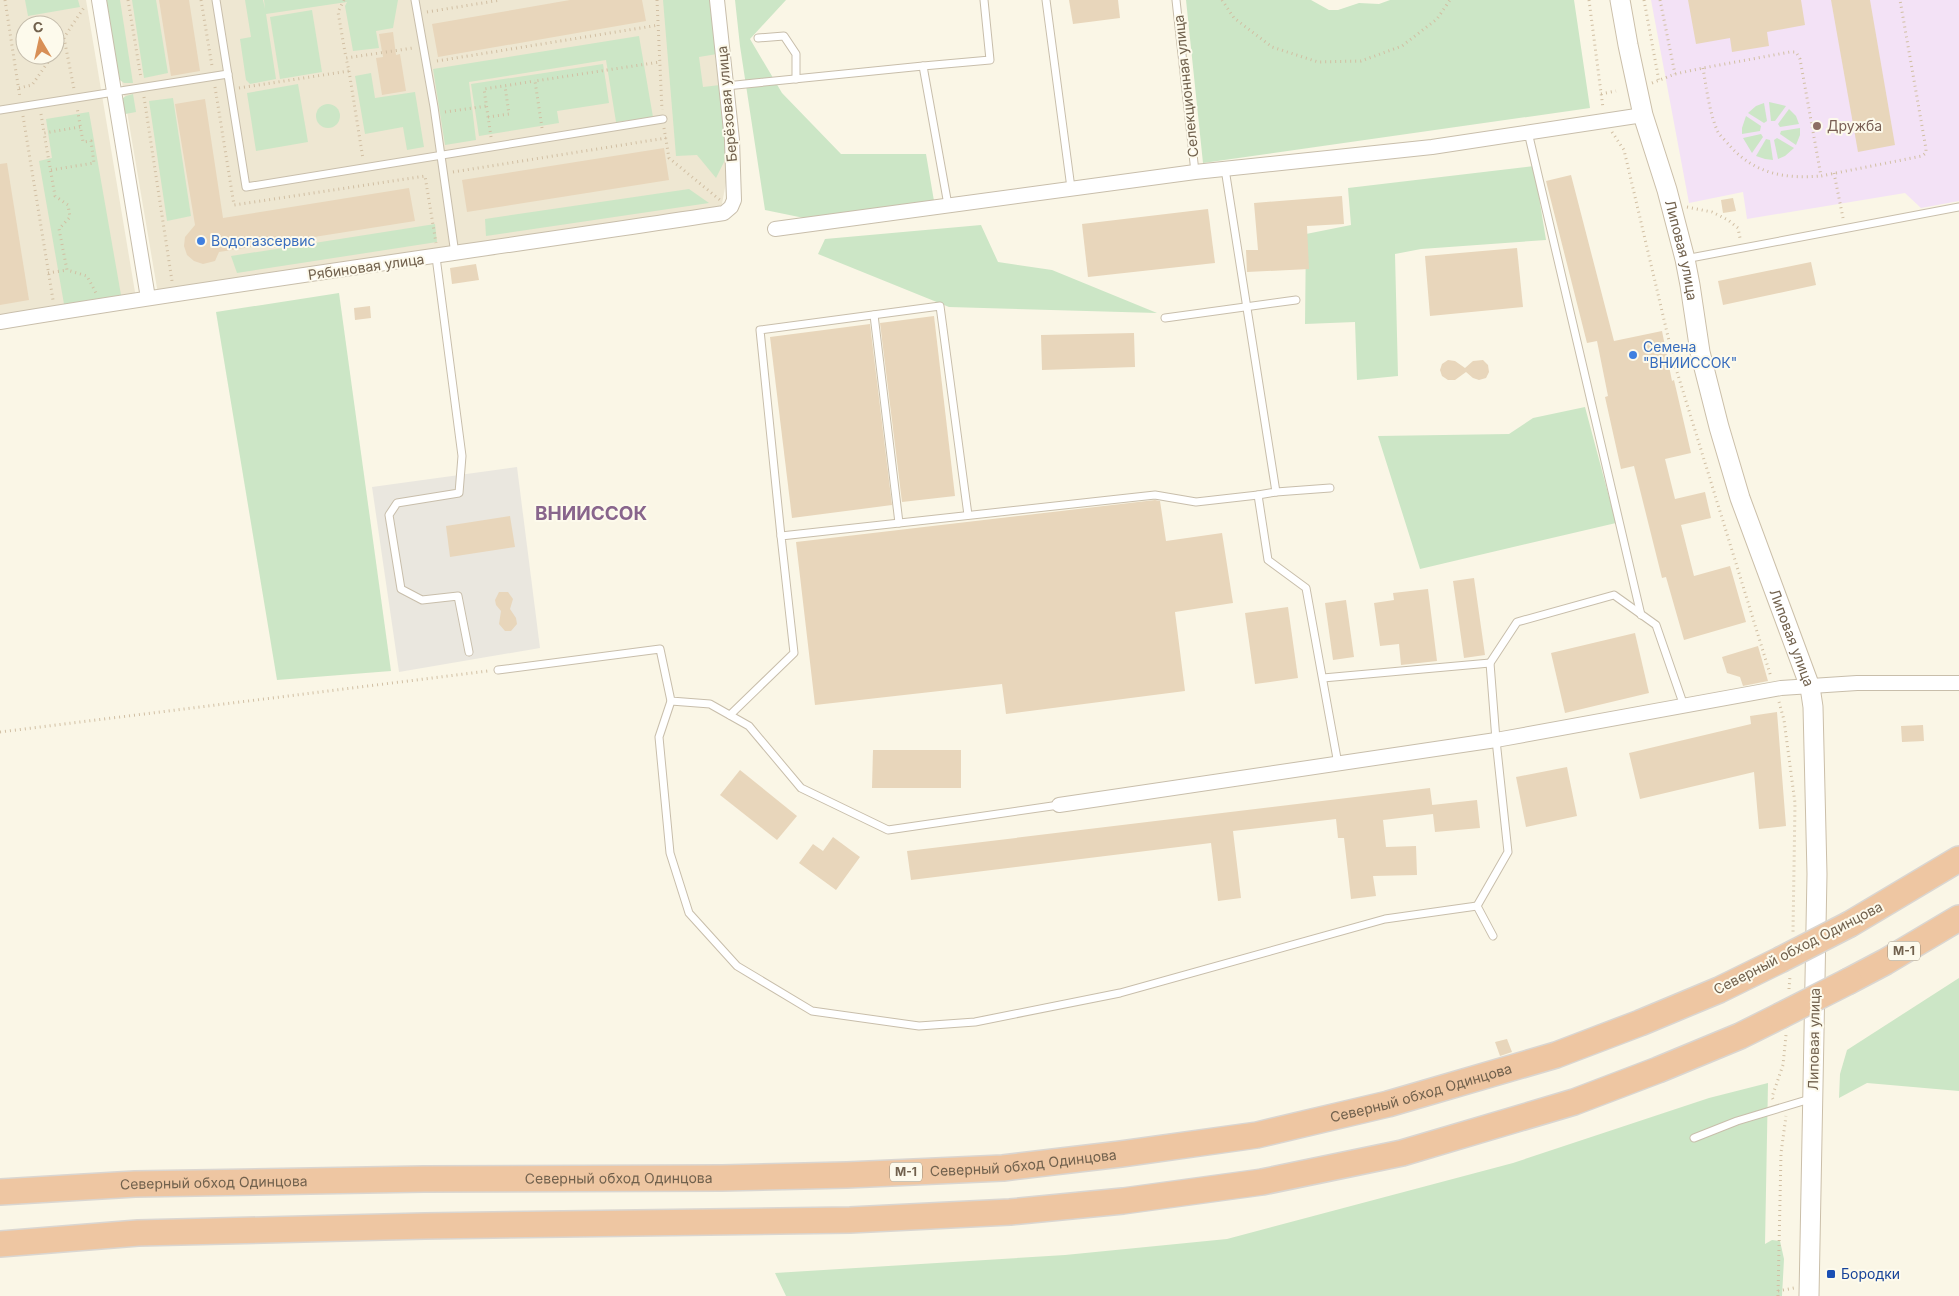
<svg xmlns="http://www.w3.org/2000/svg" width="1959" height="1296" viewBox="0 0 1959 1296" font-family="Inter,sans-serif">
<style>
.residential{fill:#eee7d2;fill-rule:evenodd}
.industrial{fill:#eae7df}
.education{fill:#f3e2f6}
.green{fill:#cce6c6}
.building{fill:#e8d6bb}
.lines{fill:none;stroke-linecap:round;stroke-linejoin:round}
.lane-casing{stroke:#c8beab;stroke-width:9}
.street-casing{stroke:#c8beab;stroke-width:16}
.secondary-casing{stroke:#cbbfa9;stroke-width:21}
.highway-casing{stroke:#dad6d1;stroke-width:28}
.path{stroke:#d1bfa3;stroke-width:3;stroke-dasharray:1 4;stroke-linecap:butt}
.lane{stroke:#fff;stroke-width:7}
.street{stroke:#fff;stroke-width:14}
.secondary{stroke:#fff;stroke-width:19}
.highway{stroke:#eec6a2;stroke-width:25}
.highway-bridge-casing{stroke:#dad6d1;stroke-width:28;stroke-linecap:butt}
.highway-bridge{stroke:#eec6a2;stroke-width:25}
.education-dot{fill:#8d6e63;stroke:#fdfaec;stroke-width:2}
.shop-dot{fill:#3f7fe0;stroke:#fdfaec;stroke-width:2}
.transit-dot{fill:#1a4fb4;stroke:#fdfaec;stroke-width:2}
.labels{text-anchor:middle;stroke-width:4;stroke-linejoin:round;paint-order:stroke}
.shield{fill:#fdfaec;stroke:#9b8f7d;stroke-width:1}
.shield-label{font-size:12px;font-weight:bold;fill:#71614d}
.street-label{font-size:14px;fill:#71614d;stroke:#fdfaec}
.education-label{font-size:14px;fill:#785e54;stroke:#fdfaec;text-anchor:start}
.shop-label{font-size:14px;fill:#366cbe;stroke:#fdfaec;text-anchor:start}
.transit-label{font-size:14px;fill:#164399;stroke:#fdfaec;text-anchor:start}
.district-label{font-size:19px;font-weight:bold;fill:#88658c;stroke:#fdfaec}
</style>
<rect width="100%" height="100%" fill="#faf6e6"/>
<!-- residential -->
<g class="residential">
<path d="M0 0H86L136 298 0 320ZM25 25H55V55H25Z"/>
<path d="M108 0H708L729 166 721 209 158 294Z"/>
</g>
<!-- industrial -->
<path class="industrial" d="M517 467 540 648 399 672 372 487Z"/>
<!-- education -->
<path class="education" d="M1651 0H1959V201L1921 208 1905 193 1747 219 1743 192 1689 203Z"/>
<!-- green -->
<g class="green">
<path d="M25 0H78L80 7 28 16Z"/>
<path d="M104 0H120L133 83H124L117 78Z"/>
<path d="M132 0H156L168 73 144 78Z"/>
<path d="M245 0H263L265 9 264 0H398L393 28 376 31 379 48 353 51 345 6 347 2 266 14 276 79 250 84 246 80 240 39 251 37Z"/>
<path d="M663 0H711L717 54 699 57 703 87 720 85 727 156 716 178 697 155 676 156Z"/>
<path d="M735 0H786L750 39 782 93 841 154H926L934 201 804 218 765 210 740 46Z"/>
<path d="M1186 0H1311L1329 10H1338L1359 3 1379 4 1390 0H1574L1590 108 1203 163Z"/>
<path d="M312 10 322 72 280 79 270 17Z"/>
<path d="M639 36 653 117 616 122 606 60 469 82 476 140 445 145 433 69Z"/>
<path d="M603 64 609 103 557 111 559 123 479 136 471 84Z"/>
<path d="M371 73 375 98 415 92 424 147 407 150 403 127 365 134 355 76Z"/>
<path d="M298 84 308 142 256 151 247 93Z"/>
<path d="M133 94 136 112 120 115V100L126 96Z"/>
<path d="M173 98 191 216 167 221 149 101Z"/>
<path d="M1769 102 1786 106 1775 121H1771Z"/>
<path d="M1764 103 1767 121 1764 123 1748 113 1756 106Z"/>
<circle cx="328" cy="116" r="12"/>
<path d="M1789 109 1796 116 1799 124 1780 127 1778 124Z"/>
<path d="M89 112 121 295 64 304 39 161 52 158 46 119Z"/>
<path d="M1746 116 1761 126 1760 131 1742 134V128Z"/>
<path d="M1800 128V135L1796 145 1780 134 1781 131Z"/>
<path d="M1761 134 1763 137 1752 153 1743 138Z"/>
<path d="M1777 138 1794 148 1785 156 1778 159 1774 140Z"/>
<path d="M1766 139 1770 140 1773 160 1765 159 1756 156Z"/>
<path d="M1534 166 1546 240 1421 249 1395 254 1398 376 1357 380 1355 322 1305 324 1306 234 1351 225 1348 188Z"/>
<path d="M689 189 709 203 486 236 485 219Z"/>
<path d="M435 224 437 242 237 273 231 256Z"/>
<path d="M981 225 998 262 1052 270 1157 313 949 307 818 254 825 239Z"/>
<path d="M339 293 391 671 277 680 216 312Z"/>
<path d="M1585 407 1616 523 1420 569 1378 436 1509 434 1533 418Z"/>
<path d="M1959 978V1091L1867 1083 1839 1098 1840 1074 1847 1050Z"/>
<path d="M1768 1083 1765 1244 1772 1240 1780 1241 1784 1259 1782 1296H786L775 1273 1065 1255 1227 1239 1513 1163 1709 1098Z"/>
</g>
<!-- building -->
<g class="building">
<path d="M159 0H189L200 71 171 76Z"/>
<path d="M570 0H642L646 21 438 57 432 24Z"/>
<path d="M1069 0H1118L1120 18 1073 24Z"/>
<path d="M1688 0H1801L1805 25 1767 32 1769 46 1732 52 1730 38 1696 44Z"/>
<path d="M1831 0H1870L1895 145 1858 152Z"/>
<path d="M393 32 396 55 400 54 406 91 382 95 376 58 383 57 379 34Z"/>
<path d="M205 99 223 218 409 188 415 221 219 252 215 261 203 264 194 261 187 255 184 246 185 237 195 225 175 104Z"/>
<path d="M664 148 669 180 467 212 462 180Z"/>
<path d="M7 163 29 300 0 305V164Z"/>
<path d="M1571 175 1614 341 1662 331 1672 381 1674 380 1691 453 1665 459 1675 499 1705 492 1711 518 1681 525 1694 576 1730 566 1746 622 1684 640 1666 577 1662 578 1634 466 1621 469 1605 397 1608 396 1597 341 1587 343 1546 181Z"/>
<path d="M1342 196 1344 224 1307 226 1309 269 1247 272 1246 250H1258L1254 203Z"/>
<path d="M1733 198 1736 211 1723 213 1721 200Z"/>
<path d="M1208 209 1215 263 1088 277 1082 224Z"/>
<path d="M1517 248 1523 307 1430 316 1425 256Z"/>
<path d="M1811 262 1816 285 1723 305 1718 281Z"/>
<path d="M476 264 479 280 452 284 450 268Z"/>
<path d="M370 306 371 318 355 320 354 308Z"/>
<path d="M934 316 955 496 902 502 880 323Z"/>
<path d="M870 324 892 505 792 518 770 337Z"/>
<path d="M1134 333 1135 367 1042 370 1041 335Z"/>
<path d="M1448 360 1455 361 1465 368 1473 361 1483 360 1488 365 1489 372 1486 378 1479 380 1473 378 1466 372 1455 380H1448L1442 376 1440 370 1442 364Z"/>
<path d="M1155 500 1160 501 1166 541 1222 533 1233 603 1175 612 1185 691 1006 714 1002 684 815 705 796 542Z"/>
<path d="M510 516 515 547 450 557 446 526Z"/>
<path d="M1474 578 1485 655 1464 658 1453 581Z"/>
<path d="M1428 589 1437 661 1401 665 1399 644 1380 646 1374 603 1394 600 1393 593Z"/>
<path d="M499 592H508L513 599 510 609 516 618 517 624 511 631H505L499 624 501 611 496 605 495 600Z"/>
<path d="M1346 600 1354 657 1333 660 1325 603Z"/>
<path d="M1288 607 1298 678 1255 684 1245 613Z"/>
<path d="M1635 633 1649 693 1565 713 1551 653Z"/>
<path d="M1758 646 1768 681 1743 686 1740 677 1727 673 1722 657Z"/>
<path d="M1777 712 1786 826 1759 829 1754 772 1640 799 1629 753 1751 724 1750 716Z"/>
<path d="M1923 725 1924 741 1902 742 1901 726Z"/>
<path d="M873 750H961V788H872Z"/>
<path d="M1567 767 1577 816 1526 827 1516 777Z"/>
<path d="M740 770 797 816 777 840 720 795Z"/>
<path d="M1430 788 1433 811 1432 805 1477 800 1480 828 1435 832 1433 814 1383 820 1386 847 1416 846 1417 875 1373 876 1376 896 1351 899 1344 838H1338L1336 819 1233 831 1241 898 1218 901 1211 843 911 880 907 851Z"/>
<path d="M833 837 860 857 836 890 799 863 813 844 823 851Z"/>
<path d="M1507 1039 1512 1052 1500 1056 1495 1042Z"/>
</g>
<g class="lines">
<!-- lane casing -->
<g class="lane-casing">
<g id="lane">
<path d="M216 0 246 187 663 119"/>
<path d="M415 0 434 107 455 254"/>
<path d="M1046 0 1071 188"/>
<path d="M1176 0 1195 172"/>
<path d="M758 38 784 36 796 54V79"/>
<path d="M726 86 923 66"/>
<path d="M0 110 228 74"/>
<path d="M1528 132 1641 615"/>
<path d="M1225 169 1276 492 1258 495 1268 560 1306 588 1338 764"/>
<path d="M948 205 923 66 990 60 984 0"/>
<path d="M436 257 462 456 459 493 397 503 389 515 401 589 422 600 458 596 469 652"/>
<path d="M1685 259 1959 207"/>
<path d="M874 315 899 523"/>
<path d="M1165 318 1296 300"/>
<path d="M1276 492 1330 488"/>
<path d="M781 536 760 330 940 306 968 515"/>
<path d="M498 670 660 649 671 701 710 704 749 726 801 788 888 830 1059 805"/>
<path d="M1323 678 1490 663"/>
<path d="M671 701 659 737 670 853 689 913 737 966 812 1011 919 1026 975 1022 1120 993 1385 919 1477 906"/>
<path d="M730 715 794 653 781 536 1155 495 1196 502 1258 495"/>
<path d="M1493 936 1477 906 1508 852 1496 740 1490 663 1517 622 1614 595 1656 625 1684 706"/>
<path d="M1694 1138 1737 1121 1810 1099"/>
</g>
</g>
<!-- street casing -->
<g class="street-casing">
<g id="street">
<path d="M99 0 148 298"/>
<path d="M775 229 1195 172 1432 147 1643 115"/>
<path d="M0 322C241 282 482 250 724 213L731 207 734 200 732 140 717 0"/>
<path d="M1059 805 1496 740 1781 688 1857 683H1959"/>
</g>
</g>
<!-- secondary casing -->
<g class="secondary-casing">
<g id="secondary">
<path id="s1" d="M1620 0 1628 45 1643 115 1667 190 1685 259 1690 285 1700 352 1719 427 1740 498 1810 687 1813 707 1817 874 1809 1296"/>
</g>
</g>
<!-- highway casing -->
<g class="highway-casing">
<g id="highway">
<path d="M1850 924 1959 859"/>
<path d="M1849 981 1885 962 1959 918"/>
<path id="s2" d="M0 1192 135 1184 424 1179 722 1178 847 1175 1003 1168 1121 1154 1257 1135 1388 1104 1556 1055 1640 1023 1719 990 1780 960"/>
<path d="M0 1244 138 1233 425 1226 850 1220 1010 1212 1123 1201 1262 1182 1402 1153 1574 1102 1658 1070 1740 1036 1780 1016"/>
</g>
</g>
<!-- path -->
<g class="path">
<path d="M5 0 20 98"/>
<path d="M128 0 141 78"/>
<path d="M201 0 212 66"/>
<path d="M344 0 338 12 346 58"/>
<path d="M657 0 662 110"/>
<path d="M1222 0 1234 18 1272 47 1318 62 1361 61 1402 46 1437 19 1450 0"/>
<path d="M1589 0 1603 108"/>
<path d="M1644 0 1659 81"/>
<path d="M1660 0 1675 74"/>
<path d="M427 12 501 0"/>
<path d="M64 38 74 89"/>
<path d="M55 51 85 6"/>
<path d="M437 61 659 25"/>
<path d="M1703 68C1706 86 1710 116 1718 132 1721 137 1727 142 1730 146 1755 174 1785 179 1821 176"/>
<path d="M349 71 363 159"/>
<path d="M1652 83 1675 74 1703 68 1790 52H1796L1800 59 1821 176 1922 156 1926 153V149L1900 0"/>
<path d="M215 87 234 205 425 176 436 243"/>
<path d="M19 88 32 85 53 55"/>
<path d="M239 88 349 71 346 58 413 48"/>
<path d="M1601 94 1616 91"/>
<path d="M144 97 172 281"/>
<path d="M445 112 487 106"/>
<path d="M41 114 44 133"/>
<path d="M23 116 53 300"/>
<path d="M488 117 509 114 505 86"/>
<path d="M80 127 44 133 55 196 68 205 70 217 59 229 67 270 87 276 96 293"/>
<path d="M542 128 535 81 660 62"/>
<path d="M664 128 669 158 720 200"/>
<path d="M1612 132 1624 150 1674 362 1771 677"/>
<path d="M491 137 484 89 535 81"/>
<path d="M51 170 94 163 91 141 83 142 77 107"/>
<path d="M453 172 666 138"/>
<path d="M1834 173 1843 218"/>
<path d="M1687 207 1712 212 1728 220 1738 228 1740 238"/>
<path d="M48 273 67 270"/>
<path d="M1779 702 1784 720 1795 803 1793 932"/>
<path d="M0 732 488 671"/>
<path d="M1789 989 1790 976"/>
<path d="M1773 1099 1772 1097 1783 1065 1786 1035"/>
<path d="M1778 1291 1794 1288"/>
<path d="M1778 1296 1781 1153 1786 1116"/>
</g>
<!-- lane -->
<use href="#lane" class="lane"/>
<!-- street -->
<use href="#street" class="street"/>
<!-- secondary -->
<use href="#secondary" class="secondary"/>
<!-- highway -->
<use href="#highway" class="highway"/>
<!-- highway-bridge casing -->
<g class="highway-bridge-casing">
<g id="highway-bridge">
<path d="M1780 960 1850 924"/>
<path d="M1780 1016 1849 981"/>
</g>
</g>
<!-- highway-bridge -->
<use href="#highway-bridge" class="highway-bridge"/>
</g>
<!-- markers -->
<circle class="education-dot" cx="1817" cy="126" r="5"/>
<g class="shop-dot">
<circle cx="201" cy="241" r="5"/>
<circle cx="1633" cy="355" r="5"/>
</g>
<rect class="transit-dot" x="1826" y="1269" width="10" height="10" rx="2.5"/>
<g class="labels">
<!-- shield labels -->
<g class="shield">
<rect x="1888" y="941.5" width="32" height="19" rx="4"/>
<rect x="890" y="1162.5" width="32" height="19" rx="4"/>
</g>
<g class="shield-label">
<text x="1904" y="955">М-1</text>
<text x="906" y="1176">М-1</text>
</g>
<!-- street labels -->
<g class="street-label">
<text transform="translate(1186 86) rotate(-96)" y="5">Селекционная улица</text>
<text transform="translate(727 104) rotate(-95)" y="5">Берёзовая улица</text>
<text dy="5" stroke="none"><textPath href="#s1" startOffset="258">Липовая улица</textPath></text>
<text transform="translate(366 267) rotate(-8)" y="5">Рябиновая улица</text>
<text dy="5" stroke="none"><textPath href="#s1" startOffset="662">Липовая улица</textPath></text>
<text transform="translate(1798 948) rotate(-27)" y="5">Северный обход Одинцова</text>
<text transform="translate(1814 1039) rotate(-89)" y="5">Липовая улица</text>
<text dy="5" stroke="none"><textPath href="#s2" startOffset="1429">Северный обход Одинцова</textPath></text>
<text dy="5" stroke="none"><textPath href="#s2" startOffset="1024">Северный обход Одинцова</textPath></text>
<text dy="5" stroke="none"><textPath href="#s2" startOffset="619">Северный обход Одинцова</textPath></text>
<text dy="5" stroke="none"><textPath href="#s2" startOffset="214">Северный обход Одинцова</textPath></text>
</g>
<!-- education labels -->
<g class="education-label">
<text x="1827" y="131">Дружба</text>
</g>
<!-- shop labels -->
<g class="shop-label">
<text x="211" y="246">Водогазсервис</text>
<text x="1643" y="352">Семена<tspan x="1643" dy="16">"ВНИИССОК"</tspan></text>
</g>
<!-- transit labels -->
<g class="transit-label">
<text x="1841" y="1279">Бородки</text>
</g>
<!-- district labels -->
<g class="district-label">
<text x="591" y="520">ВНИИССОК</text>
</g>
</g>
<!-- north arrow -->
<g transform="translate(40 40) rotate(351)"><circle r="24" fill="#fdfaec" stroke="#c5bdac"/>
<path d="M0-4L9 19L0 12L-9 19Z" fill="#d88f56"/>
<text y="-8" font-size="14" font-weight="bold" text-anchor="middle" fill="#71614d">С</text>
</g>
</svg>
